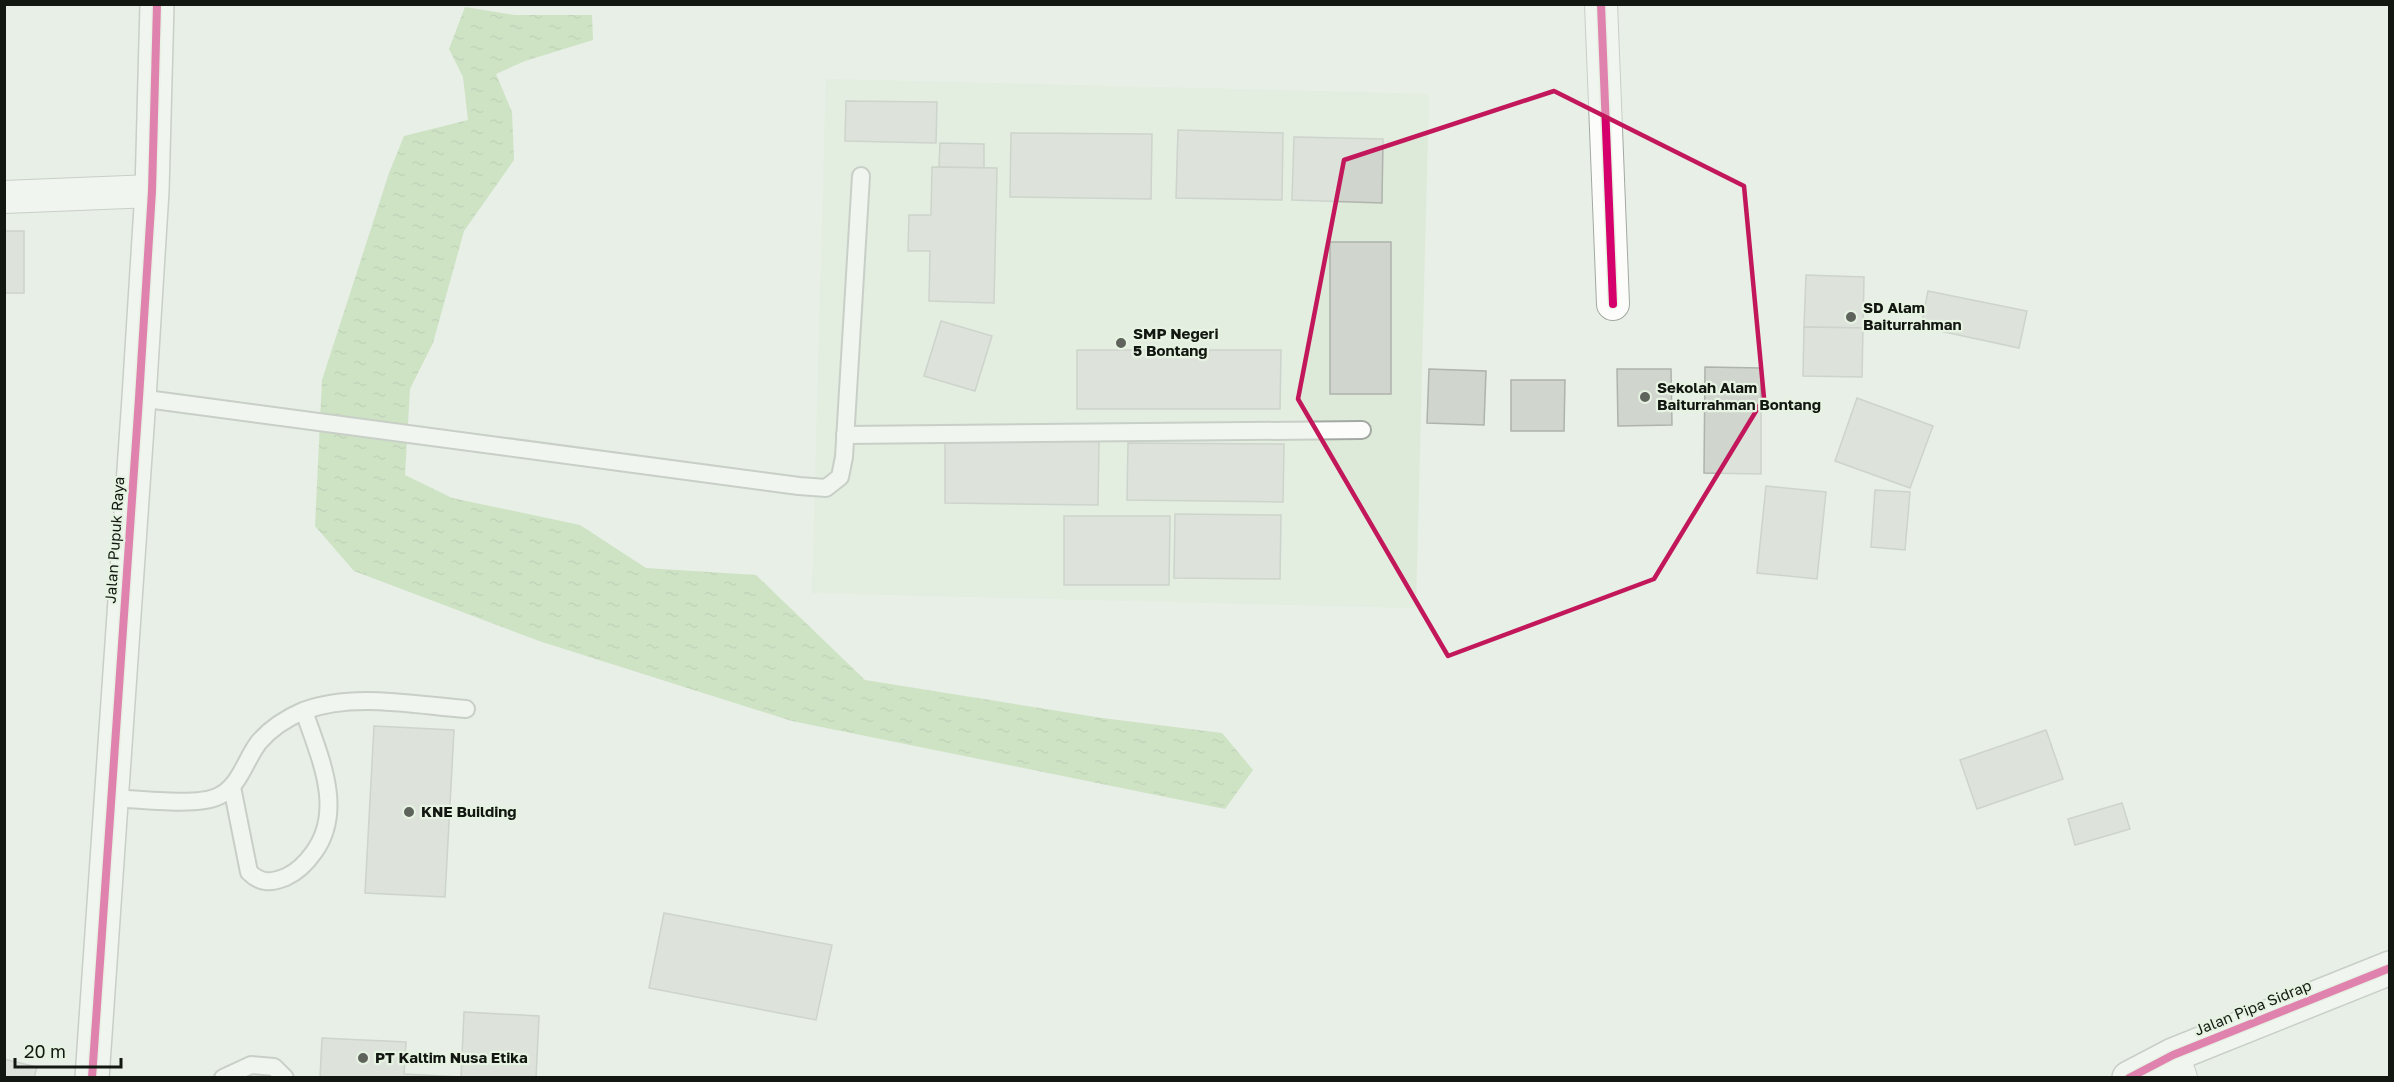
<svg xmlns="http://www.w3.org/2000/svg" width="2394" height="1082" viewBox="0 0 2394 1082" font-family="'Golos Text',sans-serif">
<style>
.built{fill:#deead9}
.water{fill:url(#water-ripples)}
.building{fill:#d0d5ce;stroke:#aeb3ac;stroke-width:1.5}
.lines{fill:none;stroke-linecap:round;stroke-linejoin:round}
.lane-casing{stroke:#a3a9a2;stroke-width:20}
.street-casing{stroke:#a3a9a2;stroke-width:34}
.secondary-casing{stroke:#a3a9a2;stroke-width:36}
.lane{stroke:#fcfdfb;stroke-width:16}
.street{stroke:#fcfdfb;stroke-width:32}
.secondary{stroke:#fcfdfb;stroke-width:33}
.cycleway-casing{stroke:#e7f3e2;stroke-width:11}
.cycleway{stroke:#d6006c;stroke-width:8}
.marked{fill:none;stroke:#c2185b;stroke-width:4.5;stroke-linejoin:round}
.poi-dot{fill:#5e635c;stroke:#e7f3e2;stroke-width:2}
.labels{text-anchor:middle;stroke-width:4.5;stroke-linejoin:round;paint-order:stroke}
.poi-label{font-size:15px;font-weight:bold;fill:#131711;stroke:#e7f3e2;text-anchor:start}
.street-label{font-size:15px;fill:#131711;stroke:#e7f3e2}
</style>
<defs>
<pattern id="water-ripples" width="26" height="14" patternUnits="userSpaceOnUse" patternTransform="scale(1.5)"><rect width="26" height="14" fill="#aed49c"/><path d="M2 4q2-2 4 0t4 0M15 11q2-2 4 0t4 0" fill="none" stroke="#95b585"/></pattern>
</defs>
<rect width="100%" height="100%" fill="#e8efe6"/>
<!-- built -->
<path class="built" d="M826 79 1429 94 1416 608 812 593Z"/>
<!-- water -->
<path class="water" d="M465 7 515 15H592L593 40 525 61 496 74 512 112 514 160 464 231 433 343 410 389 405 475 452 498 580 525 646 568 756 575 865 680 1102 718 1222 733 1253 770 1225 809 792 721 539 641 354 571 315 526 322 380 389 173 404 136 468 120 463 77 449 49Z"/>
<!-- building -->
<g class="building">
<path d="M846 101 937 102 936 143 845 141Z"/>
<path d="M1178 130 1283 133 1282 200 1176 198Z"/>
<path d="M1011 133 1152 134 1151 199 1010 197Z"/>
<path d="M1294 137 1383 139 1382 203 1292 200Z"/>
<path d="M940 143 984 144V168L939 167Z"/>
<path d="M932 167 997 168 994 303 929 301 930 251H908L909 215H931Z"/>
<rect x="4" y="231" width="20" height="62"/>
<rect x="1330" y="242" width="61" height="152"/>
<path d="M1806 275 1864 277 1863 328 1804 327Z"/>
<path d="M1928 291 2027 311 2019 348 1921 327Z"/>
<path d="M941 321 992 336 975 391 924 376Z"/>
<path d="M1804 327 1863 328 1862 377 1803 376Z"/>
<path d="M1077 350H1281L1280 409H1077Z"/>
<path d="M1705 367 1761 368V474L1704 473Z"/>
<path d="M1429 369 1486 371 1484 425 1427 423Z"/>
<path d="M1617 369H1671L1672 425 1618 426Z"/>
<path d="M1511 380H1565L1564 431H1511Z"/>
<path d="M1857 398 1933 426 1910 488 1835 461Z"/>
<path d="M945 440 1099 441 1098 505 945 503Z"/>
<path d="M1128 443 1284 444 1283 502 1127 500Z"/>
<path d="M1766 486 1826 492 1817 579 1757 573Z"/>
<path d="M1875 490 1910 492 1905 550 1871 547Z"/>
<path d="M1175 514 1281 515 1280 579 1174 578Z"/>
<path d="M1064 516H1170L1169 585H1064Z"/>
<path d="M374 726 454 730 445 897 365 893Z"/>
<path d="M2046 730 2063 779 1977 809 1960 760Z"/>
<path d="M2122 803 2130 829 2075 845 2068 819Z"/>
<path d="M664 913 832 945 816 1020 649 988Z"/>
<path d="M464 1012 539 1016 536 1078H320L322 1038 406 1042 404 1074 461 1077Z"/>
<path d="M4 1059 37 1067 34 1078H4Z"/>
</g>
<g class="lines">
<!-- lane casing -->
<g class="lane-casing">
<g id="lane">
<path d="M139 398 799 486 826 488 840 477 844 457 861 176"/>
<path d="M845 435 1362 430"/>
<path d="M232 787 249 872C261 884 271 883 286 877 297 872 307 862 314 852 345 809 319 756 304 711"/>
<path d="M110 798C136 799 198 807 219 796 240 786 245 760 259 742 270 729 287 718 303 711 353 692 414 705 466 709"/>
<path d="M223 1078 251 1065 274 1067 285 1078"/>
</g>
</g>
<!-- street casing -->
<g class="street-casing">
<g id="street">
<path d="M1601 4 1613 304"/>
<path d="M4 197 152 191"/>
<path d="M2173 1055 2181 1078"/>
</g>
</g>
<!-- secondary casing -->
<g class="secondary-casing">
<g id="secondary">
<path d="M92 1078 139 398 152 191 157 4"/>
<path d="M2129 1078 2173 1055 2390 968"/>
</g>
</g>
<!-- lane -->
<use href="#lane" class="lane"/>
<!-- street -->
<use href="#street" class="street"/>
<!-- secondary -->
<use href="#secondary" class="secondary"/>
<!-- cycleway casing -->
<g class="cycleway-casing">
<g id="cycleway">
<path d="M1601 4 1613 304"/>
<path d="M92 1078 139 398 152 191 157 4"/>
<path d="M2129 1078 2173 1055 2390 968"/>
</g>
</g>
<!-- cycleway -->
<use href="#cycleway" class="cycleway"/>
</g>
<!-- marked area -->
<path d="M0 0H2394V1082H0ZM1554 91 1744 186 1764 398 1654 579 1448 656 1298 399 1344 160Z" fill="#e8efe6" fill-opacity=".55" fill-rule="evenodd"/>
<path class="marked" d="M1554 91 1744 186 1764 398 1654 579 1448 656 1298 399 1344 160Z"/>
<!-- markers -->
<g class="poi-dot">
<circle cx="1851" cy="317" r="6"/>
<circle cx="1121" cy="343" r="6"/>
<circle cx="1645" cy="397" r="6"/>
<circle cx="409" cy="812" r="6"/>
<circle cx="363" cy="1058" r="6"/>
</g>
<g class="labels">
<!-- poi labels -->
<g class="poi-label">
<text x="1863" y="313">SD Alam<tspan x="1863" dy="17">Baiturrahman</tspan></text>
<text x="1133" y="339">SMP Negeri<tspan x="1133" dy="17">5 Bontang</tspan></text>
<text x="1657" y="393">Sekolah Alam<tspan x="1657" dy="17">Baiturrahman Bontang</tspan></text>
<text x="421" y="817">KNE Building</text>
<text x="375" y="1063">PT Kaltim Nusa Etika</text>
</g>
<!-- street labels -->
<g class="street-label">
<text transform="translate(115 540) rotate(-86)" y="5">Jalan Pupuk Raya</text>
<text transform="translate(2253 1008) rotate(-22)" y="5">Jalan Pipa Sidrap</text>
</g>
</g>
<!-- border -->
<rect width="2394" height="1082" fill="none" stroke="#131711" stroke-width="12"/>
<!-- scale -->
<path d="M15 1058v9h106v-9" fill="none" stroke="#131711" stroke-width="3"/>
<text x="24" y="1058" font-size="18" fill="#131711" stroke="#e7f3e2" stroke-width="4.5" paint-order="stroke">20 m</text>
</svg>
